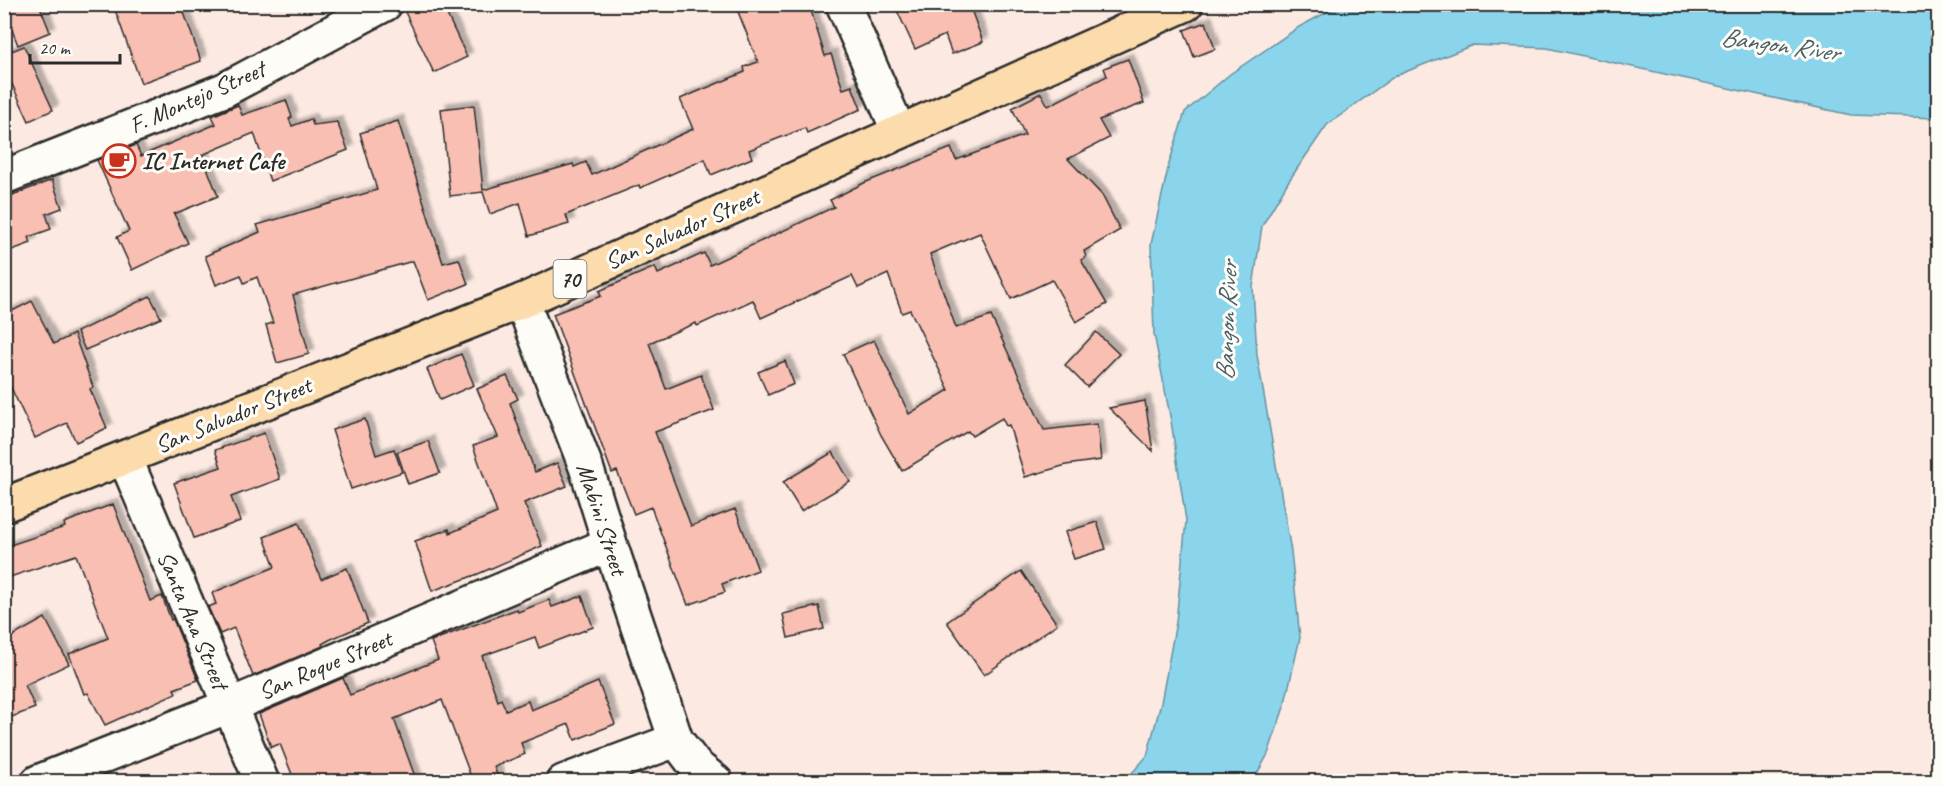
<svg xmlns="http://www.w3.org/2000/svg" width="1943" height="786" viewBox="0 0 1943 786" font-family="Caveat,sans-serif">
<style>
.water{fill:#8bd5ec;stroke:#65919f;stroke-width:1.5}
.building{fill:#f9bfb2;stroke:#2b2b2b;stroke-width:1.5;filter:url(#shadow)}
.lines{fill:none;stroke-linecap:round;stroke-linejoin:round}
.minor-casing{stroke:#2b2b2b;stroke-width:38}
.highway-casing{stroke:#2b2b2b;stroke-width:38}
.minor{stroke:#fdfcf7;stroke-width:33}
.highway{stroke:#fcdcac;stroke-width:33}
.labels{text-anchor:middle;stroke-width:6;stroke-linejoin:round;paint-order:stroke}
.shield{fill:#fdfcf7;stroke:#6a6a68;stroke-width:1.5}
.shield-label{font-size:22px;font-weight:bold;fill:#2b2b2b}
.street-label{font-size:24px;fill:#2b2b2b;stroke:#fdfcf7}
.poi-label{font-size:24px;font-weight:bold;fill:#2b2b2b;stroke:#fdfcf7;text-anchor:start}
.water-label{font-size:26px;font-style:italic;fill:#485e65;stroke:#fdfcf7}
</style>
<defs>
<filter id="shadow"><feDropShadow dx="5.5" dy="-5.5" stdDeviation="1.5" flood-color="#0004"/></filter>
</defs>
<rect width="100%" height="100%" fill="#fceae2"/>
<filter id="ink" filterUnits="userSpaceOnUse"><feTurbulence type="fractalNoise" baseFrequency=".0167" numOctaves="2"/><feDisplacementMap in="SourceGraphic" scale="12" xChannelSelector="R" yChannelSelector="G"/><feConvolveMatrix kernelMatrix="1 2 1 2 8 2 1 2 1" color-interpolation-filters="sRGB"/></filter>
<g filter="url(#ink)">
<!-- water -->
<path class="water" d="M1342 4 1938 5V118L1851 115 1547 48 1473 45 1395 76 1327 125 1288 182 1262 226 1253 287 1257 355 1291 551 1300 638 1284 707 1268 754 1253 781H1125L1147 756 1161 703 1176 622 1186 521 1171 421 1154 334 1151 244 1169 164 1185 112 1230 74 1299 27Z"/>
<!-- building -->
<g class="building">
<path d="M4 4H39L50 32 18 45 4 10Z"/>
<path d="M113 4H181L201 61 141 83Z"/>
<path d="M404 4H442L467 57 434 73 403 8Z"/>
<path d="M735 4H809L825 56 831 54 843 89 852 86 861 109 807 133 805 128 749 150 752 158 711 175 705 159 640 188 639 185 566 215 569 224 529 236 520 203 490 214 483 192 450 196 441 109 474 105 483 190 573 164 574 167 586 162 592 175 693 129 680 99 745 72 744 67 758 62Z"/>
<path d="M894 4H969L983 42 952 54 945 35 915 49Z"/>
<path d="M1206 22 1215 49 1194 57 1184 30Z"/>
<path d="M24 46 53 110 29 121 4 67V54Z"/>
<path d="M1128 59 1144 103 1099 120 1109 138 1068 159 1102 195 1120 230 1084 251 1086 257 1081 260 1107 304 1076 322 1052 280 1011 299 980 233 930 254 956 328 991 316 1044 430 1097 424 1101 460 1066 465 1025 477 1009 425 1006 426 1002 418 972 436 968 431 902 471 881 435 843 354 874 340 909 414 949 390 910 310 902 313 888 274 858 288 852 276 761 318 753 300 697 326 696 323 649 343 666 389 701 375 714 410 655 432 691 526 735 509 758 570 722 584 725 592 688 605 651 507 634 514 617 471 612 473 553 314 601 296 599 291 655 267 658 274 704 253 710 265 834 207 830 200 864 183 951 148 956 160 1025 135 1012 108 1041 93 1048 106 1107 76 1104 68Z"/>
<path d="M286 100 292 117 289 119 292 126 311 119 313 125 337 122 348 150 270 181 254 133 202 155 218 196 174 214 188 243 132 270 117 237 129 231 97 160 136 145 141 156 216 124 212 116 238 105 242 115Z"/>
<path d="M398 121 443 263 459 259 468 284 428 300 413 261 293 295 309 354 277 363 266 325 273 323 257 277 244 283 241 275 216 285 205 256 260 232 257 225 377 190 360 133Z"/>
<path d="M52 180 62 208 46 214 51 229 29 237 31 243 4 253V195H13Z"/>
<path d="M150 296 161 318 85 350 77 332Z"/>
<path d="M32 301 54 344 74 334 93 387 90 389 107 428 76 442 67 423 35 438 4 373V315Z"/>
<path d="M1096 332 1119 354 1087 387 1065 365Z"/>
<path d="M461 354 474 385 440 400 427 369Z"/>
<path d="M785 361 794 384 768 395 758 372Z"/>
<path d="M507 376 518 399 510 403 535 472 557 463 567 486 524 503 542 546 478 574 432 591 415 541 449 529 450 533 497 513 473 446 498 437 477 389Z"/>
<path d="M1145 401 1153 451 1109 408Z"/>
<path d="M365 419 376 455 394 449 402 472 351 489 332 430Z"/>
<path d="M264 433 280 479 231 497 240 521 194 538 174 483 221 467 215 450Z"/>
<path d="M428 441 440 473 408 484 397 452Z"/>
<path d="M833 452 850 482 801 511 783 482Z"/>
<path d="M113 504 150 601 162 596 171 620 173 619 198 680 174 689 176 693 105 725 88 693 84 694 69 654 108 638 76 555 4 579V547L65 527 64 523Z"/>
<path d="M1097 522 1106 549 1074 559 1065 532Z"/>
<path d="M299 523 321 579 347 568 368 623 329 640 322 644 323 646 253 676 234 628 220 634 208 607 216 604 212 593 275 567 264 537Z"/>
<path d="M1021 571 1057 624 984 675 947 622Z"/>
<path d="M582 596 593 627 539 648 535 637 482 656 498 701 501 699 506 710 528 701 531 710 598 682 615 724 575 740 569 724 521 743 525 754 494 767 500 782H473L442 700 394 719 417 782H295L280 744 271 747 259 714 343 678 350 695 438 660 431 641 517 609 518 612 549 600 552 607Z"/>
<path d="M819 606 824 629 788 638 783 614Z"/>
<path d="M45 618 69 664 25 685 35 708 4 720V636L6 640Z"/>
</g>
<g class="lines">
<!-- minor casing -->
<g class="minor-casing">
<g id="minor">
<path d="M843 4 899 132"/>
<path d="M4 177 224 90 385 4"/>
<path d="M522 301 586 467 610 544 676 740 695 765 716 782"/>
<path d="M125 458 262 782"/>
<path d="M38 782 229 706 610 544"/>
<path d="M563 782 676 740"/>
</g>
</g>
<!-- highway casing -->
<g class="highway-casing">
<path id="highway" d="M4 505 522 301 1186 4"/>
</g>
<!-- minor -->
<use href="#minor" class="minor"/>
<!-- highway -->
<use href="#highway" class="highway"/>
</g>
</g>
<!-- icons -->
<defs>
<g id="cafe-ring" transform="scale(1.725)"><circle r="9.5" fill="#fdfcf7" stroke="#c8321e" stroke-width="1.5"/><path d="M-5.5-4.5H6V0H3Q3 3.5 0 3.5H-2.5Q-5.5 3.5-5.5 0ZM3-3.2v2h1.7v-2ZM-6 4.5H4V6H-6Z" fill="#c8321e"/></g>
</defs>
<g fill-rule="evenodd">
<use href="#cafe-ring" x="119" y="161"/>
</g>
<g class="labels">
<!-- shield labels -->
<rect class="shield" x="553.5" y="260" width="33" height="38" rx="4.5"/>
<g class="shield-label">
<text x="570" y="287">70</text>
</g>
<!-- street labels -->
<g class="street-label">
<text transform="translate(197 97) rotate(-24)" y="8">F. Montejo Street</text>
<text transform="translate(682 229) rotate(-24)" y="8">San Salvador Street</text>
<text transform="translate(233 415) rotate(-22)" y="8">San Salvador Street</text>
<text transform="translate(602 519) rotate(72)" y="8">Mabini Street</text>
<text transform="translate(193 620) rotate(67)" y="8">Santa Ana Street</text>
<text transform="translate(325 665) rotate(-23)" y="8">San Roque Street</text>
</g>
<!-- poi labels -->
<g class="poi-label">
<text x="142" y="169">IC Internet Cafe</text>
</g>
<!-- water labels -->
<g class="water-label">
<text transform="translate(1780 44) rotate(8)" y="9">Bangon River</text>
<text transform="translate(1226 321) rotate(-88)" y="9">Bangon River</text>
</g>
</g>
<!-- margin -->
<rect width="1943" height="786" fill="none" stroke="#fdfcf7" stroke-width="24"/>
<rect x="12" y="12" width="1919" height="762" fill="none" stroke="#2b2b2b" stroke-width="2" filter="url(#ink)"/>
<!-- scale -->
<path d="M30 54v9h90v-9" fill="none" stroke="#2b2b2b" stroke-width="3"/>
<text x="39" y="54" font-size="18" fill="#2b2b2b" stroke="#fdfcf7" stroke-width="4.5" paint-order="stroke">20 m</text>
</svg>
